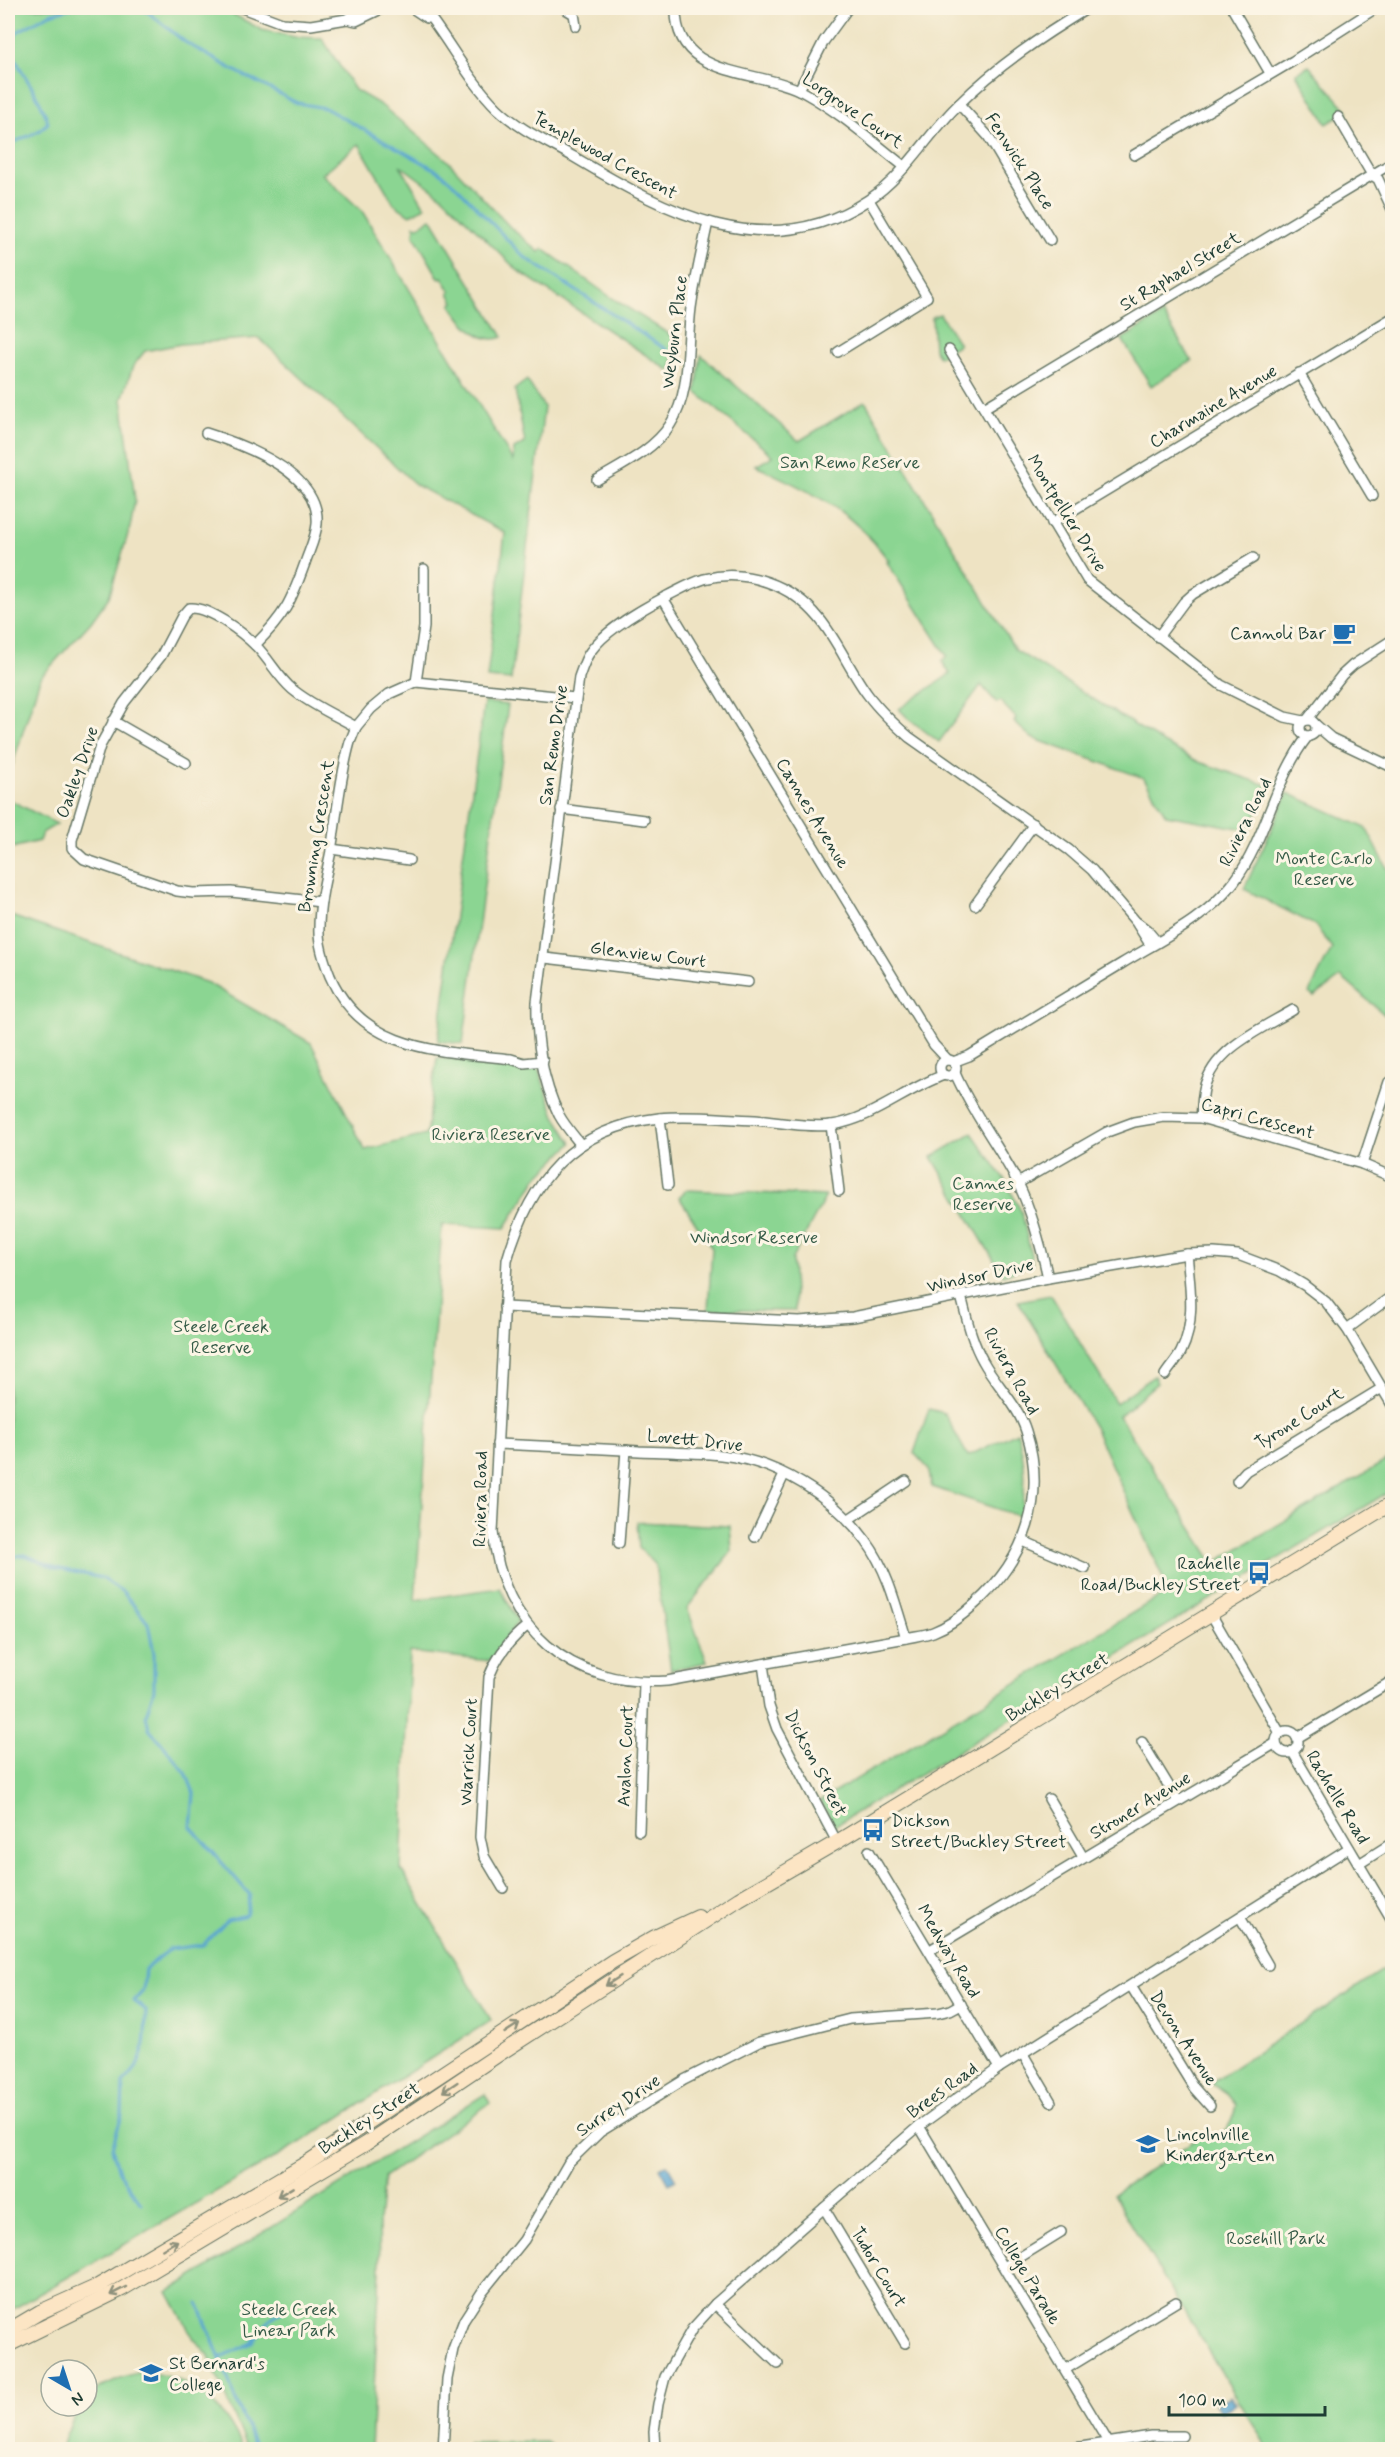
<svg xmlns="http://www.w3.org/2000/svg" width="1400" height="2457" viewBox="0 0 1400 2457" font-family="Mynerve,sans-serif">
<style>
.green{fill:#8bd592;stroke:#558963;stroke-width:1.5}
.water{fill:#58a4d1;stroke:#3c7082;stroke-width:1.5}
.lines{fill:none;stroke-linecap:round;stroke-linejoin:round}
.stream{stroke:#58a4d1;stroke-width:3}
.street-casing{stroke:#677766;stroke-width:12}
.secondary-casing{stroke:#677766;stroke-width:16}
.street{stroke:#fff;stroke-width:9}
.secondary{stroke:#fce5c4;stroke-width:14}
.oneway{stroke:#8e917c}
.labels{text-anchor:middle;stroke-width:6;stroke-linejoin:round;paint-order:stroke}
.street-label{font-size:18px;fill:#1f3d34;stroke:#fcf5e5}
.park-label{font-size:18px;fill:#355b47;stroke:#fcf5e5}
.poi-label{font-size:18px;fill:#1f3d34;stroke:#fcf5e5;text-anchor:start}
</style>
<rect width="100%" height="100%" fill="#fcf5e5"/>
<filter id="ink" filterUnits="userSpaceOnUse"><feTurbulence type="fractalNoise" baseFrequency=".0167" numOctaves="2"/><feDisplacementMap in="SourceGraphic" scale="12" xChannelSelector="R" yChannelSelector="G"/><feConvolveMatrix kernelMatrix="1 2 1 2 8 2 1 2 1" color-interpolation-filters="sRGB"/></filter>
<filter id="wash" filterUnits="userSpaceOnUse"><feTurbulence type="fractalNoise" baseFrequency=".008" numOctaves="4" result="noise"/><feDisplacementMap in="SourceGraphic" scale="24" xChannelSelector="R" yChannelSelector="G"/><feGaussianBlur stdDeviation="1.35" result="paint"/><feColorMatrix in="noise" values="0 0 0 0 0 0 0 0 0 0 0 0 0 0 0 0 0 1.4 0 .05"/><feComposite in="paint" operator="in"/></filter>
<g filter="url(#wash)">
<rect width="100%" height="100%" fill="#eee3c3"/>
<!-- green -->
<g class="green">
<path d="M8 8H222L262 30 295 37 322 38 355 90 381 105 447 160 510 227 539 252 543 249 612 298 675 338 672 366 670 371 517 270 442 196 400 165 425 207 410 215 394 204 359 144 322 174 362 211 513 461 514 449 525 443 515 389 527 380 544 407 511 680 487 678 505 533 416 485 259 338 181 344 145 351 133 366 122 399 135 500 130 527 109 597 91 622 40 678 8 779Z"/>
<path d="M1309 66 1348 111 1327 124 1296 73Z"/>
<path d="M431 218 503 337C481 346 462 322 451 305L454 302 449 293 451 292 442 277 439 278 414 235 415 225 419 226Z"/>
<path d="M940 314 959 344 939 357 934 349 932 317Z"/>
<path d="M1163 314 1192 361 1151 386 1122 339Z"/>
<path d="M701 355 799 441 865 401 1015 650 1165 744 1199 762 1269 786 1249 830 1166 815 1144 778 1032 738 1014 722 1016 718 1000 701 997 703 981 685 939 742 908 718 899 709 950 674 942 661 947 656 887 562 889 561C850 508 813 493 756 466L773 456 696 392Z"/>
<path d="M484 702 508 705 463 1044 438 1041Z"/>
<path d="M1288 793 1366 828 1392 877V1021L1341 977 1314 997 1309 993 1332 948 1315 925 1244 889Z"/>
<path d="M8 799 57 824 42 833 39 841 8 849Z"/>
<path d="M8 915 208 983 311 1043 365 1150 426 1135 437 1058 537 1065 555 1116 572 1143 537 1178 505 1228 442 1225 415 1600 500 1588 518 1621 490 1661 410 1652 401 1869 491 2020 298 2144 8 2312Z"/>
<path d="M972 1133 1005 1180 1022 1213 1033 1264 1003 1275 932 1157Z"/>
<path d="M686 1190 826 1196 792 1259 795 1311 708 1310 712 1248 679 1197Z"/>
<path d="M1051 1295 1116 1403 1154 1376 1157 1383 1119 1416 1214 1563 1392 1457V1490L834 1826 820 1801 1169 1591 1094 1427 1018 1301Z"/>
<path d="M929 1409 944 1413 968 1456 1017 1432C1027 1466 1026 1483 1021 1517L932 1487 928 1468 914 1453Z"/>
<path d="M637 1522 730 1526 732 1551 687 1608 707 1662 671 1670 655 1564 639 1548Z"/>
<path d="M1392 1964V2449H1268L1113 2194 1200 2137C1225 2135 1231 2130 1236 2105L1227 2094 1210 2083Z"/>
<path d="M485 2094 490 2103 384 2177 379 2221 380 2270 371 2449H248L208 2354 194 2339 168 2292Z"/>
<path d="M137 2373C187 2371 224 2404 243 2449H60L72 2421 82 2406H87C87 2388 122 2377 137 2373Z"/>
<path d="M546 2442 557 2449H467V2443Z"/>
</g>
<!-- water -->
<g class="water">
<path d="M667 2164 676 2180 669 2184 660 2168Z"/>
<path d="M1231 2396 1236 2404 1221 2412 1216 2404Z"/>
</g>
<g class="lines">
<!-- stream -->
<g class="stream">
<path d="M139 8 149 13 185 42 230 68 297 103 325 108 440 172 458 188 523 256 667 350"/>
<path d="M8 145 37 132 48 123C41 96 21 74 10 48L17 32 50 14 71 8"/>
<path d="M8 1557 25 1555 56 1568 102 1578 123 1592 148 1623 154 1653V1690L146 1715 149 1728 186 1773 194 1793 191 1827 250 1895 246 1915 227 1920 203 1945 170 1949 145 1969 143 1991 134 2001 146 2010C145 2040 147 2061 123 2083L122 2115 112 2148 119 2172 141 2203"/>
<path d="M198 2303 256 2450"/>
<path d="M221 2357 252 2343 271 2318 286 2309"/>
</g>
</g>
</g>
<g filter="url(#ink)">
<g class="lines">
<!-- street casing -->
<g class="street-casing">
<g id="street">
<path d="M242 8 282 23 311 25 347 19 356 21 383 8"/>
<path d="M412 8 427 18"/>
<path d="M423 8C449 40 468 80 498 109 520 130 548 142 574 157 666 212 766 267 868 200 905 176 927 135 958 105 997 66 1042 36 1088 8"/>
<path d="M564 8 574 14 576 26"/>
<path d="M676 8C674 81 761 68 805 93 841 113 873 142 905 167"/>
<path d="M1232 8 1270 73"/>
<path d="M347 19 363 8"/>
<path d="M799 90 824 41 848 8"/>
<path d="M959 104 988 136 1050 240"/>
<path d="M1338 117 1372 175 1378 179 1392 209"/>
<path d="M1134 155 1293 61 1376 8"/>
<path d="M949 350 1087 580 1221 685 1285 717 1304 721"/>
<path d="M838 352 927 297 869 200"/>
<path d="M1299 373 1372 496"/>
<path d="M984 408 1392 163"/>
<path d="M206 433C244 445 321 473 317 524 316 537 309 551 305 563 291 602 285 615 255 645"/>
<path d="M597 480C622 465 654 450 670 425 692 391 686 346 691 308 695 279 702 250 708 222"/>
<path d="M1052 523 1392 318"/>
<path d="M663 598 934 1045 948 1060"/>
<path d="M1158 637 1184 602 1193 594 1253 558"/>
<path d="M416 682 424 627V569"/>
<circle cx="1308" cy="728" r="8"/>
<path d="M1307 720 1342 675 1353 665 1392 640"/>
<path d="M113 721 186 763"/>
<path d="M1316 725 1331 738 1392 767"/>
<path d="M561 809 644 820"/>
<path d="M331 849 409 860"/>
<path d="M321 902 231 892 193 893 177 891 84 859 72 848V840L100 746 124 703 161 656 182 616 189 608C208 606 243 633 256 646 269 659 278 677 292 689 311 705 335 715 356 727"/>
<path d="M975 905 1034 824"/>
<path d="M1138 923 1147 930 1157 942"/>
<path d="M545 958 748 982"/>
<circle cx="948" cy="1068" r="8"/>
<path d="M543 1061 524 1063 511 1059C441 1051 363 1052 330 976 324 961 318 944 319 928 319 902 326 876 331 851 337 815 340 777 350 742L356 727 371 709 389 694 416 682 575 698"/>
<path d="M953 1062 969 1056C1019 1026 1070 995 1121 964 1160 940 1205 920 1234 882 1267 838 1274 779 1308 736"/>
<path d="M955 1073C972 1113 1000 1147 1019 1185 1033 1215 1041 1246 1048 1278"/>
<path d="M944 1075C905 1089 873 1119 832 1125 809 1128 778 1122 755 1120 723 1119 691 1115 659 1118 573 1128 530 1180 507 1260L493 1532C502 1628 570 1688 667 1681L906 1638C915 1636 925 1635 933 1632 949 1626 963 1615 975 1604 1026 1559 1047 1497 1026 1431 1017 1403 996 1385 983 1361 971 1340 967 1318 961 1296"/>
<path d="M660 1118 668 1185"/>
<path d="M1201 1118C1202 1109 1202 1098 1204 1089 1213 1049 1261 1029 1293 1010"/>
<path d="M831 1125 839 1191"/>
<path d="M581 1145C574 1136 565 1126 559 1115 542 1081 536 1039 537 1002L579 677C582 669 585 659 590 652 606 629 642 609 667 596 679 590 691 583 704 579 746 568 792 585 819 618 838 641 850 671 868 695 880 711 894 724 909 737L1069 850 1092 870 1136 922 1151 946"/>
<path d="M1362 1164 1389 1082"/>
<path d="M1018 1183 1107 1132 1134 1122 1164 1117 1201 1118 1362 1164 1392 1177"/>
<path d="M504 1307 799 1321 853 1317 1048 1278 1187 1254 1214 1253 1238 1255 1280 1271 1304 1285 1326 1302 1347 1329 1392 1405"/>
<path d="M1347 1329 1392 1296"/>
<path d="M1165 1375C1170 1367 1177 1360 1181 1352 1196 1323 1190 1285 1187 1254"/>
<path d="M497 1444C544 1446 592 1448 639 1451 666 1452 694 1452 721 1455 777 1461 833 1496 866 1541 887 1569 896 1605 906 1638"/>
<path d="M1237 1481 1246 1471 1382 1388"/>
<path d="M849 1519 906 1481"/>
<path d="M755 1537 784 1475"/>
<path d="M1023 1541 1085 1568"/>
<path d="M619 1543 626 1450"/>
<path d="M1211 1614 1280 1733"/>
<path d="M763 1664 769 1706 777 1729 837 1842"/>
<circle cx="1287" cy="1742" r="11"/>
<path d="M1297 1738 1392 1681"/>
<path d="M1142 1742 1178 1801"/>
<path d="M1292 1751 1392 1920"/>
<path d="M1049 1799 1083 1857"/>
<path d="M639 1831 644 1683"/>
<path d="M869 1851 999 2068"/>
<path d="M1359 1864 1392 1843"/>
<path d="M503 1888 484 1856 480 1837 489 1677C497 1656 509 1640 527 1626"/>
<path d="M1240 1917 1268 1965"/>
<path d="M930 1950 1276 1743"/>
<path d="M1131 1986 1194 2088 1210 2106"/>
<path d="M1023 2054 1051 2102"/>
<path d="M919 2126 1108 2442"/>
<path d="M824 2208 905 2343"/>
<path d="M1004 2267 1061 2232"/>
<path d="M715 2304 778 2364"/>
<path d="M1066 2369 1176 2302"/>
<path d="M443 2450 447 2379 453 2349 464 2320 482 2292 524 2240 569 2162 600 2132 684 2080 759 2042 850 2019 938 2013 950 2010 961 2004"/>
<path d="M655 2450 654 2431 658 2404 665 2377 692 2329 715 2304 824 2208 919 2126 999 2068 1349 1848"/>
<path d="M1062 2450 1151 2436H1182"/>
</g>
</g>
<!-- secondary casing -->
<g class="secondary-casing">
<g id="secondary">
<path d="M8 2331 40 2312 98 2286 305 2164 613 1961 655 1937 698 1917"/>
<path d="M8 2345 122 2289 365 2144 499 2054 739 1899 837 1842 1392 1503"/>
</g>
</g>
<!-- street -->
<use href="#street" class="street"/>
<!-- secondary -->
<use href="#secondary" class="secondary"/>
</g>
<!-- one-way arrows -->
<defs><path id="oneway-shaft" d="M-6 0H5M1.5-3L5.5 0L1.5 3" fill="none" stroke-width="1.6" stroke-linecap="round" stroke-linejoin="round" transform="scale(1.5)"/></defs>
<g class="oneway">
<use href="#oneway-shaft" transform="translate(613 1981) rotate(147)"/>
<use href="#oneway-shaft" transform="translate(512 2028) rotate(-33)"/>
<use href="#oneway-shaft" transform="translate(450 2087) rotate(146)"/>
<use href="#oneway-shaft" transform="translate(285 2192) rotate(149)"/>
<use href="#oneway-shaft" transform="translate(170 2245) rotate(-30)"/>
<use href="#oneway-shaft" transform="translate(118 2291) rotate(153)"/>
</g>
</g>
<!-- icons -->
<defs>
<g id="cafe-bare" transform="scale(1.8)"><path d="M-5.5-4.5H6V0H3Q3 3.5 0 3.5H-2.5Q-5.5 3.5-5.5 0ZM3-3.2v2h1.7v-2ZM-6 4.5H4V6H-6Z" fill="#1f6fb2" stroke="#fcf5e5" stroke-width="2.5" paint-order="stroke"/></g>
<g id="bus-bare" transform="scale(1.8)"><path d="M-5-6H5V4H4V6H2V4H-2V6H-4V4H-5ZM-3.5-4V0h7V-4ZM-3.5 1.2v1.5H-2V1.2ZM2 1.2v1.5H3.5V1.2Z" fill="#1f6fb2" stroke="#fcf5e5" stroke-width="2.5" paint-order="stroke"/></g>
<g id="school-bare" transform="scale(1.8)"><path d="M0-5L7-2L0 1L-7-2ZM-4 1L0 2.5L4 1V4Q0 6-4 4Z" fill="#1f6fb2" stroke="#fcf5e5" stroke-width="2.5" paint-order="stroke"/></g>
</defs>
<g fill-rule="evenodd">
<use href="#cafe-bare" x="1344" y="633"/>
<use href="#bus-bare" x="1259" y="1573"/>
<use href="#bus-bare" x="873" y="1830"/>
<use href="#school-bare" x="1148" y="2144"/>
<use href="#school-bare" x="151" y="2373"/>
</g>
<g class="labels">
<!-- street labels -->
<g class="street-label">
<text transform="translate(853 110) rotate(35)" y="6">Lorgrove Court</text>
<text transform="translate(605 155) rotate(29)" y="6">Templewood Crescent</text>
<text transform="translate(1020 161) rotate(57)" y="6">Fenwick Place</text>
<text transform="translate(1180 271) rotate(-31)" y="6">St Raphael Street</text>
<text transform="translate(674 332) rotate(-83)" y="6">Weyburn Place</text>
<text transform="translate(1213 406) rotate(-31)" y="6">Charmaine Avenue</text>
<text transform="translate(1067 513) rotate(58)" y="6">Montpellier Drive</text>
<text transform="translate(553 745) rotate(-82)" y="6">San Remo Drive</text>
<text transform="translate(77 772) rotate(-71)" y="6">Oakley Drive</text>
<text transform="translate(813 813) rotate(59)" y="6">Cannes Avenue</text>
<text transform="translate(1245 822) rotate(-64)" y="6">Riviera Road</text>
<text transform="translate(316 836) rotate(-81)" y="6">Browning Crescent</text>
<text transform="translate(648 954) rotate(7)" y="6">Glenview Court</text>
<text transform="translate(1258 1118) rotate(15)" y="6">Capri Crescent</text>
<text transform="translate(980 1275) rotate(-12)" y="6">Windsor Drive</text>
<text transform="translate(1012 1371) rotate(61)" y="6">Riviera Road</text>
<text transform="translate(1299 1418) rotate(-32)" y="6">Tyrone Court</text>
<text transform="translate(695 1440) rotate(6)" y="6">Lovett Drive</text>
<text transform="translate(480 1499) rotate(-89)" y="6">Riviera Road</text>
<text transform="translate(1057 1687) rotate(-31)" y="6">Buckley Street</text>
<text transform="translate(468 1752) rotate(-87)" y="6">Warrick Court</text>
<text transform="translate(625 1756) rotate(-88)" y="6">Avalon Court</text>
<text transform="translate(816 1763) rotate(63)" y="6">Dickson Street</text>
<text transform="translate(1338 1797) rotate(59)" y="6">Rachelle Road</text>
<text transform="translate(1140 1805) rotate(-31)" y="6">Stroner Avenue</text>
<text transform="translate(949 1951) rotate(59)" y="6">Medway Road</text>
<text transform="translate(1184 2038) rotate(57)" y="6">Devon Avenue</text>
<text transform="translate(942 2090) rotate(-36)" y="6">Brees Road</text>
<text transform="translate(618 2105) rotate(-34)" y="6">Surrey Drive</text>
<text transform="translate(369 2118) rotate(-33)" y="6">Buckley Street</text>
<text transform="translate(879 2267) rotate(59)" y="6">Tudor Court</text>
<text transform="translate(1028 2275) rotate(59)" y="6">College Parade</text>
</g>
<!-- park labels -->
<g class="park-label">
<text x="850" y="468">San Remo Reserve</text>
<text x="1324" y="864">Monte Carlo<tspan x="1324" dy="21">Reserve</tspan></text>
<text x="491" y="1140">Riviera Reserve</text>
<text x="983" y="1189">Cannes<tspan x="983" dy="21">Reserve</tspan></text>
<text x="754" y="1243">Windsor Reserve</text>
<text x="221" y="1332">Steele Creek<tspan x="221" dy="21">Reserve</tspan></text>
<text x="1276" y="2244">Rosehill Park</text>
<text x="289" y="2315">Steele Creek<tspan x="289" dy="21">Linear Park</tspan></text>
</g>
<!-- poi labels -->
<g class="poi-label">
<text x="1326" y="639" text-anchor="end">Cannoli Bar</text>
<text x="1241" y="1569" text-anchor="end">Rachelle<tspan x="1241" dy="21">Road/Buckley Street</tspan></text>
<text x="891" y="1826">Dickson<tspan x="891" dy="21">Street/Buckley Street</tspan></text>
<text x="1166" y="2140">Lincolnville<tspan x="1166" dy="21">Kindergarten</tspan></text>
<text x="169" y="2369">St Bernard's<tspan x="169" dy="21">College</tspan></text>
</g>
</g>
<!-- margin -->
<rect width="1400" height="2457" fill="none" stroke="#fcf5e5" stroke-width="30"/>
<!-- north arrow -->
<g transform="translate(69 2388) rotate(141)"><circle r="28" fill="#fcf5e5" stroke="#a4ab9e" stroke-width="1.5"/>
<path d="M0-4.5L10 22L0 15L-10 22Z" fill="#1f6fb2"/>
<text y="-9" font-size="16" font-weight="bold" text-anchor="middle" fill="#1f3d34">N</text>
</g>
<!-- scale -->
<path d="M1169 2406v9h156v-9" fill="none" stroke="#1f3d34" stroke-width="3"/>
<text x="1178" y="2406" font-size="18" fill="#1f3d34" stroke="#fcf5e5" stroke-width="4.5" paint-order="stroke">100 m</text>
</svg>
